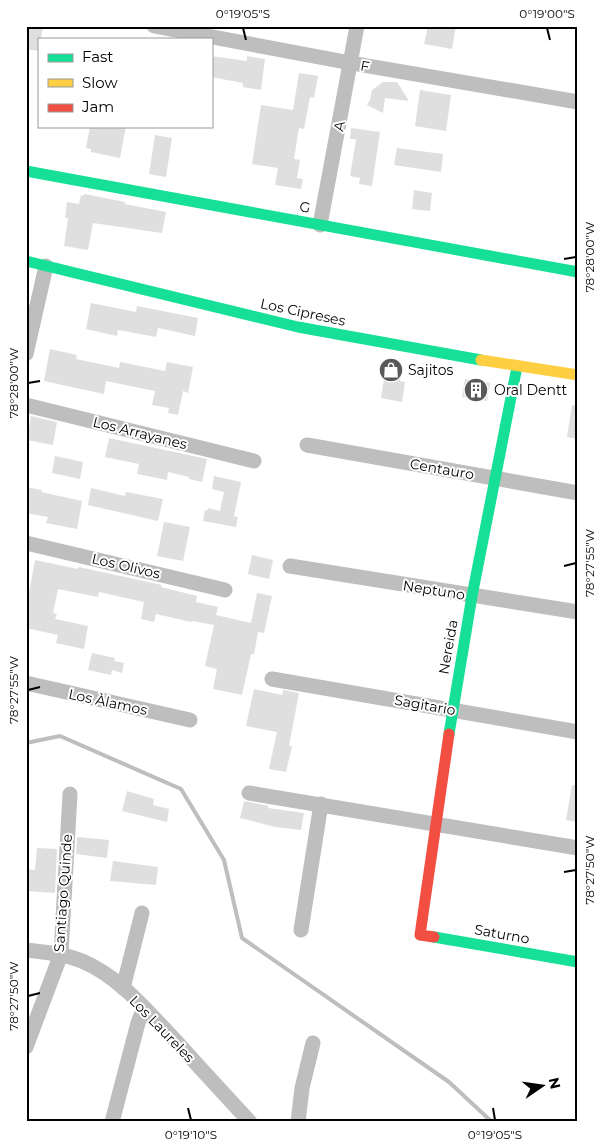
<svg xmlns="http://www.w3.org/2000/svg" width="604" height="1148" viewBox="0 0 604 1148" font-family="Montserrat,sans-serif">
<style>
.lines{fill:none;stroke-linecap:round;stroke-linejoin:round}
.stream{stroke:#bebebe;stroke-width:4}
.building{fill:#dfdfdf}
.street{stroke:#bebebe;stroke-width:15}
.fast{stroke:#16e098;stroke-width:11}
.slow{stroke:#ffcf43;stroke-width:11}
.jam{stroke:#f24e42;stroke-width:11}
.ticks{fill:none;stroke:#000;stroke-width:2}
.labels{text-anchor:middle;stroke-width:4;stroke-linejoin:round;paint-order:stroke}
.street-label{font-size:14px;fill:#000;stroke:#fff}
.poi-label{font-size:14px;fill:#000;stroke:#fff;text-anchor:start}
.neatline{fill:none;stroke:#000;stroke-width:2}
.ticks-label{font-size:12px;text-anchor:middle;fill:#000}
</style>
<rect width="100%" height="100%" fill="#fff"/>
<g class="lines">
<!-- stream -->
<path class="stream" d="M26 743 60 736 181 789 224 860 242 938 449 1082 492 1122"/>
</g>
<!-- building -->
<g class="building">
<path d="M26 26H43L41 39H39V51L26 49Z"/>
<path d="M428 26H456L452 49 424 44Z"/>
<path d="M211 56 247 61V56L265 59 261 90 243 87V83L211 77Z"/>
<path d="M299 73 318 76 314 98 310 97 304 129 299 128 294 159 300 160 297 178 303 179 301 189 275 185 278 168 252 164 261 105 293 110Z"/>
<path d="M383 82H397L409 101 385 98 383 113 367 105 370 100 372 90Z"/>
<path d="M420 90 451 95 446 131 415 126Z"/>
<path d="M90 126H126L120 158 91 152V149L86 148Z"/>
<path d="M351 128 380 132 372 186 359 184 360 178 350 176 356 139H350Z"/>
<path d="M155 135 172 138 166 177 149 174Z"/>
<path d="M397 148 443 154 441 172 394 165Z"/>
<path d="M414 190 432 193 430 211 412 209Z"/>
<path d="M84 194 125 202V204L166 212 162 233 93 223 88 250 64 246 68 218H65L67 202 79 204 81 195 84 196Z"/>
<path d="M91 303 136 312 137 306 198 318 195 336 158 328 156 337 118 330 117 336 86 329Z"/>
<path d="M50 349 77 355 76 359 119 368 120 362 165 371 167 362 193 367 188 393 183 391 178 415 168 413 169 408 152 405 155 391 106 381 104 394 44 381Z"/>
<path d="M386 365 398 367 397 375 401 376 400 381 405 382 402 402 381 398Z"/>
<path d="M465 379 490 383 487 401 462 397Z"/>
<path d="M572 405 578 406V439L567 437Z"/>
<path d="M31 416 57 422 53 445 27 440Z"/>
<path d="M109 438 207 459 202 482 189 479V477L168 472 167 480 137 474 139 464 105 457Z"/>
<path d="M55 456 83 462 80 479 52 473Z"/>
<path d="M214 476 241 482 234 516 238 517 236 527 203 521 205 510 207 511 208 508 220 511 224 492 212 489Z"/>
<path d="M26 487 42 490 41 492 82 501 77 529 46 523 48 517 26 513Z"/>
<path d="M91 488 125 496 126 492 163 499 158 521 88 505Z"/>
<path d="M164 522 190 527 183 561 157 556Z"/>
<path d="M252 555 273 560 269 579 248 574Z"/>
<path d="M35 560 78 569 79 567 162 585 161 587 197 596 196 602 218 607 216 615 251 623 257 593 272 596 264 633 258 632 254 654H251L242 695 213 689 217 669 205 666 214 625 192 621 191 622 156 614 154 622 141 619 144 602 99 592 98 597 58 589 53 613 57 614 55 619 88 626 84 649 56 643 58 635 26 628V598H28Z"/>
<path d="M92 653 115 658 114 661 124 663 122 673 112 670 111 675 88 670Z"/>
<path d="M254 689 282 695 283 690 299 693 289 746H292L286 772 269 769 277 732 246 726Z"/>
<path d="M572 785 578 786V822L566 820Z"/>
<path d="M127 791 154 799 153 805 169 809 167 822 122 811Z"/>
<path d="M244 801 269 806 268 808 304 813 301 830 275 827 240 818Z"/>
<path d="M77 837 109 840 107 858 76 854Z"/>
<path d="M37 848 57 849 55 893 26 891V869L35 870Z"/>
<path d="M113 861 158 867 156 885 110 881Z"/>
</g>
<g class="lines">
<!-- street -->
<g class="street">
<path d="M154 26 351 63 578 102"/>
<path d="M320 225 357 26"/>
<path d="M26 354 46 266"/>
<path d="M26 405 254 461"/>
<path d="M307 445 578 493"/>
<path d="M26 543 225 590"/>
<path d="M290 566 578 612"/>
<path d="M272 679 578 732"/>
<path d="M26 683 190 720"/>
<path d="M249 793 578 848"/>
<path d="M301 930 321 804"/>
<path d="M26 950C45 952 64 954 82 961 120 977 148 1012 175 1040 200 1068 225 1095 250 1122"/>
<path d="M123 988 142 913"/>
<path d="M26 1047 61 954 70 794"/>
<path d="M112 1122 138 1023 144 1008"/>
<path d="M298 1122 302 1088 313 1043"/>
</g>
<!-- fast -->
<g class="fast">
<path d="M26 171 578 272"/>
<path d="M26 261 298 327 481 360"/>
<path d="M449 734 472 596 517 367"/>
<path d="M434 937 578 962"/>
</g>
<!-- slow -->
<path class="slow" d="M481 360 578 375"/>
<!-- jam -->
<path class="jam" d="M434 937 420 935 449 734"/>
</g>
<!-- ticks -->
<path class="ticks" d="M243 28 246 40M547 28 550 40M564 259 576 257M28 383 40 381M564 566 576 563M28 690 40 687M564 872 576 870M28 996 40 993M188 1108 191 1120M493 1108 495 1120"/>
<!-- icons -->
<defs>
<g id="shop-disc" transform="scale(1.25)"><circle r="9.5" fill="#595959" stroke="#fff"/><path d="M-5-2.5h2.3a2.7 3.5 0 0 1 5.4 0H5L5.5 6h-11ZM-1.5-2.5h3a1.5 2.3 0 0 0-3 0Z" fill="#fff"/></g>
<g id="building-disc" transform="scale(1.25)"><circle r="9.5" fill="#595959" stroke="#fff"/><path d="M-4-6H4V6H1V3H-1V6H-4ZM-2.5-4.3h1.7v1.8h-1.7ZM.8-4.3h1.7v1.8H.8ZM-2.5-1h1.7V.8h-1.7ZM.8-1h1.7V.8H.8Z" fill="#fff"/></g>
</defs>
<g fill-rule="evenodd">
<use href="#shop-disc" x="391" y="370"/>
<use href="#building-disc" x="476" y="390"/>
</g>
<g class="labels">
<!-- street labels -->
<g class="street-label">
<text transform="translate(365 66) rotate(10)" y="5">F</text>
<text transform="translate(339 126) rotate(-79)" y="5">A</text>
<text transform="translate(305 207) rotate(10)" y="5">G</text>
<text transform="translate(303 312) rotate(12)" y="5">Los Cipreses</text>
<text transform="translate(140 433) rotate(14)" y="5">Los Arrayanes</text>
<text transform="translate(442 469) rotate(10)" y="5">Centauro</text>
<text transform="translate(126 566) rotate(13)" y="5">Los Olivos</text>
<text transform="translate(434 590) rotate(9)" y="5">Neptuno</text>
<text transform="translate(448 647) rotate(-80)" y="5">Nereida</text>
<text transform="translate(108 702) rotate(12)" y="5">Los Àlamos</text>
<text transform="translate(425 705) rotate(10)" y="5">Sagitario</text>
<text transform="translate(63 893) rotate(-86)" y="5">Santiago Quinde</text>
<text transform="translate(502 934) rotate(10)" y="5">Saturno</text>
<text transform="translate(162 1029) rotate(46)" y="5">Los Laureles</text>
</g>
<!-- poi labels -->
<g class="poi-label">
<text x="408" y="375">Sajitos</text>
<text x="494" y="395">Oral Dentt</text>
</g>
</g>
<!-- border -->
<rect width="604" height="1148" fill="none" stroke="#ffffff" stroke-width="55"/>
<!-- legend -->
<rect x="38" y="38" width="175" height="90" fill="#ffffff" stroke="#999999"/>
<rect x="48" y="54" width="25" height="8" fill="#16e098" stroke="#999999"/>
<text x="82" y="62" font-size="15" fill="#000000">Fast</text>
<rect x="48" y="79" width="25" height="8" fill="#ffcf43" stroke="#999999"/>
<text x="82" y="88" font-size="15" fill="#000000">Slow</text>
<rect x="48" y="104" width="25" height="8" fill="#f24e42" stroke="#999999"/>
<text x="82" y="112" font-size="15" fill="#000000">Jam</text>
<!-- north arrow -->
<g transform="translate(542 1086) rotate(77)" stroke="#ffffff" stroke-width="4" paint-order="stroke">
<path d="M0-4L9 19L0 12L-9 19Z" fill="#000000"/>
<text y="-8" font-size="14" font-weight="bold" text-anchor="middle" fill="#000000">N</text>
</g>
<rect x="28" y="28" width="548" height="1092" class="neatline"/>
<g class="ticks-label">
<text x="243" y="18">0°19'05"S</text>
<text x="547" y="18">0°19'00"S</text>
<text transform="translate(590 257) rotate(-90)" y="4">78°28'00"W</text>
<text transform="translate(14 383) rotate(-90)" y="4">78°28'00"W</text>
<text transform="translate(590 563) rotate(-90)" y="4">78°27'55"W</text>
<text transform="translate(14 690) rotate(-90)" y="4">78°27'55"W</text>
<text transform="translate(590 870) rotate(-90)" y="4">78°27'50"W</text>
<text transform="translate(14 996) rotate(-90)" y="4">78°27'50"W</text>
<text x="191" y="1139">0°19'10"S</text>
<text x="495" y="1139">0°19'05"S</text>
</g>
</svg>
